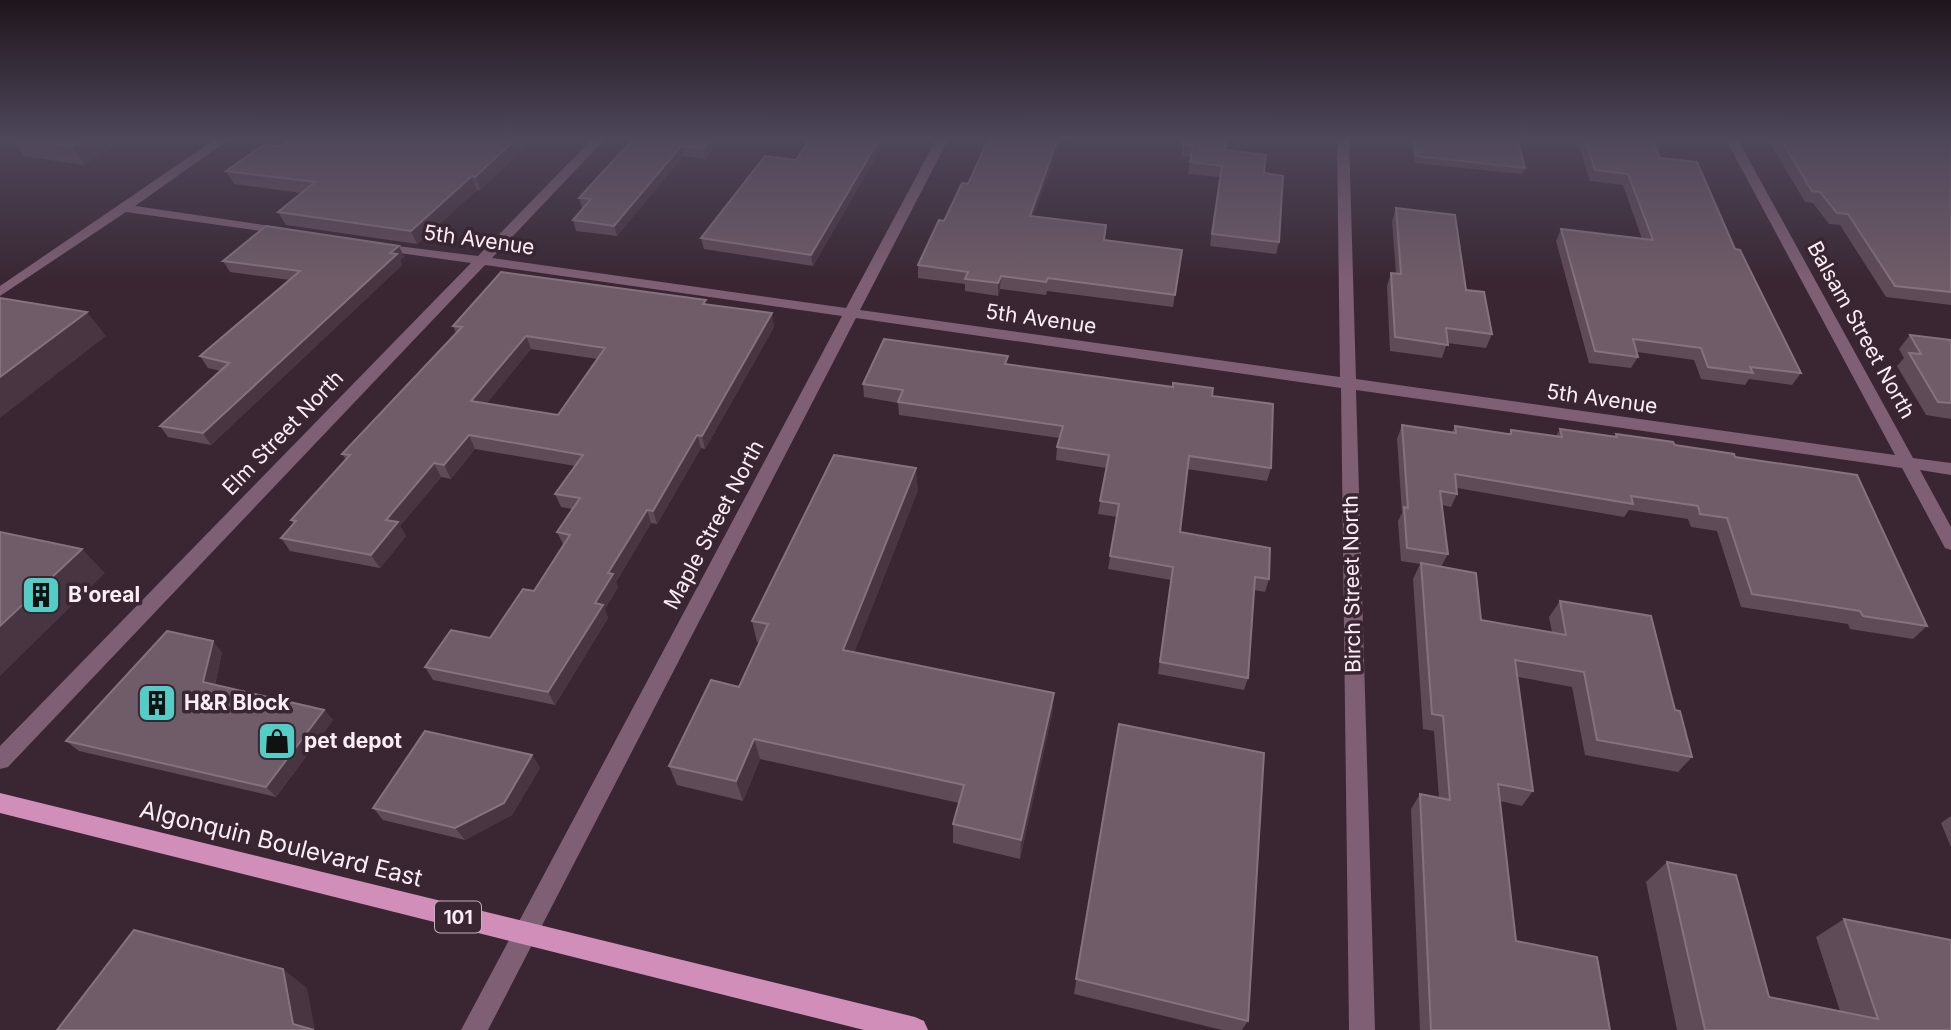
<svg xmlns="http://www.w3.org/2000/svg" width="1951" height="1030" viewBox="0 0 1951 1030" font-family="Inter,sans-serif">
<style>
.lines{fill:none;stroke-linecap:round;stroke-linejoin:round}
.minor{fill:#7f5f73;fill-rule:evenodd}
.major{fill:#d08eb9;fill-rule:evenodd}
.wall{fill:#5f4a57;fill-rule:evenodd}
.shaded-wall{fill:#493441}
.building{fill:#705c68;stroke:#85727e;stroke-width:2;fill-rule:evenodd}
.labels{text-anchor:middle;stroke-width:7;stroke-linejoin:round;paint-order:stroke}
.shield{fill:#392632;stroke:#c1b1ba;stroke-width:2}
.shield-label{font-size:19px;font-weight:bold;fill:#fbedf5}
.street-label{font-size:21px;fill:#fbedf5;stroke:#392632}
.poi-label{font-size:21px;font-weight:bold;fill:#fbedf5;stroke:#392632;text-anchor:start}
.near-street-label{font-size:24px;fill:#fbedf5;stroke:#392632}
</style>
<rect width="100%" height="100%" fill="#392632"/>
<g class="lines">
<!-- minor -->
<g class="minor">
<path d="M217 138H231L135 206 284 228 289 229V235L126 212 0 296V286Z"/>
<path d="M593 138H606L492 258 846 308 937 138H949L860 310 1340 377 1337 138H1349L1356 379 1895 455 1725 138H1737L1913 458 1951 463V475L1920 470 1951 527V550L1945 548 1902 468 1356 390 1375 1030H1349L1341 388 856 318 488 1030H461L842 316 485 265 8 767 0 769V746L471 263 378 250 373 249V243L478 256Z"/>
</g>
<!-- major -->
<path class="major" d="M0 793 915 1017 924 1021 928 1030H864L0 813Z"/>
</g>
<!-- wall -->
<g class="wall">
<path d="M11 138H120L121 141 84 165 24 156Z"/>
<path d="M291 138H535L480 190H477L417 244 286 225 278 212 302 193 234 184 226 171 280 146Z"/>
<path d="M634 138H721L705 159 683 156 617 236 576 231 573 220 583 208H582L579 198Z"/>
<path d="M811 138H887L813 266 704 249 701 238 796 160Z"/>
<path d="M989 138H1074L1073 141 1061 140 1033 216 1104 240 1182 250 1173 307 1047 291 1046 295 1000 289 998 296 965 291V284L918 278V265L968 184Z"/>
<path d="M1184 138 1225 150 1264 173 1279 242 1276 254 1210 246 1219 177 1188 174 1191 157 1181 156Z"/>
<path d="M1411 138H1517L1525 168 1522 174 1414 163Z"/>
<path d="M1576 138H1651L1660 158 1735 249 1801 373 1792 385 1749 379 1745 385 1701 379 1694 360 1637 352 1638 357 1631 368 1589 363 1556 241 1561 229 1642 239 1623 185 1590 181Z"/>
<path d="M1767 138H1951V305L1886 297 1840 225 1829 224 1813 203 1805 202Z"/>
<path d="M1396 208 1466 290 1492 334 1486 348 1447 343 1442 358 1390 351 1387 286 1391 273H1396L1392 221Z"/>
<path d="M399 246 404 257 400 260 402 265 211 445 168 437 160 426 221 371 208 368 200 356 290 280 230 272 223 261Z"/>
<path d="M706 304 774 327 705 449 701 448 657 524 651 523 616 582 618 587 605 609 608 618 555 705 433 680 425 667 490 638 534 591 564 546 557 532 572 509 561 507 555 494 575 466 475 449 451 479 441 477 400 526 406 536 380 568 290 551 281 538 294 524 291 520 346 460 342 454 456 333 453 326ZM531 349 597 359 558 415 486 404Z"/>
<path d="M1910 335 1951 340V419L1926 415 1897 366 1904 358 1899 349Z"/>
<path d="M1008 365 1212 396 1271 468 1267 481 1187 469 1180 532 1269 579 1265 592 1254 590 1248 678 1244 690 1158 674 1171 580 1108 569 1117 517 1098 514 1106 468 1056 460 1057 447 1059 438 899 415 898 403 864 397 863 384Z"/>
<path d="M1402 425 1452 432 1455 426 1509 434 1511 430 1556 436 1560 429 1615 436 1616 434 1735 457 1927 626 1913 639 1850 629 1848 624 1741 607 1717 531 1691 527 1688 519 1629 510 1624 517 1457 488V494L1451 507 1442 505 1448 554 1441 567 1481 620 1552 632 1549 617 1560 601 1675 710 1692 757 1678 772 1585 755 1572 687 1518 677 1533 791 1522 806 1500 801 1516 941 1610 1030H1420L1411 809 1420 794 1439 798 1434 731 1423 729 1413 579 1420 564 1401 561 1398 521 1402 513 1397 439Z"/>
<path d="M918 490 854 653 1054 693 1052 714 1020 859 953 843V824L959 803 760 759 743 801 677 785 669 766 739 687 760 643 757 642 752 621Z"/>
<path d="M222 652 215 685 324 710 333 720 276 797 79 751 66 741Z"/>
<path d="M1119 724 1248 1021 1242 1030H1222L1074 994Z"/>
<path d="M532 755 540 768 512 815 465 840 383 820 373 808Z"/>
<path d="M1951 816V847L1941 823Z"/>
<path d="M1667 862 1769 997 1840 1011 1816 937 1844 919 1951 1030H1677L1646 882Z"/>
</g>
<!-- shaded-wall -->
<g class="shaded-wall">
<path d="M85 138H120L121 141 84 165 72 146Z"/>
<path d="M517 138H535L480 190 475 177Z"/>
<path d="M711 138H721L705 159 703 149Z"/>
<path d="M880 138H887L813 266 811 255Z"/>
<path d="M1058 138H1061V140L1029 228 1030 216Z"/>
<path d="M681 146 683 156 617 236 614 226Z"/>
<path d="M472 176 477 190 417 244 411 231Z"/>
<path d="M399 246 404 257 400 260 402 265 211 445 203 433Z"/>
<path d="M1001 276 1000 289 998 296V283Z"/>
<path d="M87 312 106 336 0 418V377Z"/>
<path d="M772 313 774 327 705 449 702 436Z"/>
<path d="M526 336 531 349 477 415 471 401Z"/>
<path d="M469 435 475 449 451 479 444 465Z"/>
<path d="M697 435 701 448 657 524 653 511Z"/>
<path d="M434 463 441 477 400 526 406 536 380 568 371 555 386 520Z"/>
<path d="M916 468 918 490 847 671 843 650Z"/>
<path d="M647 510 651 523 616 582 618 587 605 609 608 618 555 705 548 692 595 603 608 573Z"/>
<path d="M82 549 105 573 0 676V626Z"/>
<path d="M213 641 222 652 213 693 203 682Z"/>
<path d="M1054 693 1052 714 1020 859 1021 840Z"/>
<path d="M324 710 333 720 276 797 266 787Z"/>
<path d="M754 739 760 759 743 801 736 781Z"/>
<path d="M532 755 540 768 512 815 465 840 455 828Z"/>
<path d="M283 969 307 988 315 1030 293 1024Z"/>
</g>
<!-- building -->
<g class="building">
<path d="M11 138H85L72 146Z"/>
<path d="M291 138H517L475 177 472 176 411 231 278 212 315 182 226 171 263 145 280 146Z"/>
<path d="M634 138H711L703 149 681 146 614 226 573 220 591 199 579 198Z"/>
<path d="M811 138H880L811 255 701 238 765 156 796 160Z"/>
<path d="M989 138H1058L1030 216 1106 225 1104 240 1182 250 1175 295 1048 278 1046 282 1001 276 998 283 965 279 968 272 918 265 939 220 944 221 962 183 968 184Z"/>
<path d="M1184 138H1227L1225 150 1266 155 1264 173 1283 176 1279 242 1212 234 1222 166 1190 162 1193 146 1183 144Z"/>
<path d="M1414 138H1517L1525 168 1416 156Z"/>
<path d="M1584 138H1651L1660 158 1697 162 1735 249 1740 250 1801 373 1750 367 1753 373 1708 367 1701 348 1633 339 1638 357 1595 351 1561 229 1653 240 1628 174 1595 170Z"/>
<path d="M1780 138H1951V292L1895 286 1848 214 1837 213 1820 192 1812 191Z"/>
<path d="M1396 208 1455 215 1466 290 1484 292 1492 334 1446 328 1448 345 1395 337 1391 273 1401 274Z"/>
<path d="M266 226 399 246 390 253 397 254 203 433 160 426 229 363 200 356 300 271 223 261Z"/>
<path d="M501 272 706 300 703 304 772 313 702 436 697 435 653 511 647 510 608 573 613 574 595 603 603 605 548 692 425 667 451 630 490 638 523 589 534 591 570 535 557 532 580 498 555 494 583 455 469 435 444 465 434 463 386 520 398 522 371 555 281 538 296 521 291 520 350 455 342 454 462 327 453 326ZM526 336 605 348 558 415 471 401Z"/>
<path d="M0 298 87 312 0 377Z"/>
<path d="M1910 335 1951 340V403L1938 402 1909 353 1921 354Z"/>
<path d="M884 339 1008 356 1005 364 1173 387V383L1213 388 1212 396 1273 404 1271 468 1189 456 1180 532 1270 548 1269 579 1255 577 1248 678 1160 662 1173 567 1110 556 1119 504 1100 501 1109 455 1057 447 1063 426 898 402 903 390 863 384Z"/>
<path d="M1402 425 1456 433 1455 426 1508 434H1511V430L1562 437 1560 429 1617 437 1616 434 1673 442 1675 445 1734 454 1735 457 1857 475 1927 626 1863 616 1860 611 1752 594 1727 518 1700 514 1698 506 1631 496 1633 504 1455 474 1457 494 1440 491 1448 554 1407 548 1404 507 1408 508Z"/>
<path d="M834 455 916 468 843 650 1054 693 1021 840 953 824 964 785 754 739 736 781 669 766 711 680 739 687 768 624 752 621Z"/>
<path d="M0 532 82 549 0 626Z"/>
<path d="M1421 563 1476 573 1481 620 1566 635 1560 601 1651 616 1675 710 1680 711 1692 757 1597 740 1584 672 1515 660 1533 791 1498 784 1516 941 1597 957 1610 1030H1431L1420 794 1450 800 1443 716 1432 714Z"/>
<path d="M167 631 213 641 203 682 324 710 266 787 66 741Z"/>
<path d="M1119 724 1264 753 1248 1021 1076 979Z"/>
<path d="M425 731 532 755 504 803 455 828 373 808Z"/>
<path d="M1667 862 1736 875 1769 997 1878 1019 1844 919 1951 940V1030H1705Z"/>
<path d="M134 930 283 969 293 1024 314 1030H57Z"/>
</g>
<!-- sky -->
<linearGradient id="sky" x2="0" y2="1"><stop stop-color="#1f151c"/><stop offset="0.49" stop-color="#4e475a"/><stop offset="1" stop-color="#4e475a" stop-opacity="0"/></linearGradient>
<rect width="1951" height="282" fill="url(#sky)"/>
<!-- icons -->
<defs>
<g id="building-square" transform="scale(2.0125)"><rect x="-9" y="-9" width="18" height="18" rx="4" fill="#54cdc7" stroke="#392632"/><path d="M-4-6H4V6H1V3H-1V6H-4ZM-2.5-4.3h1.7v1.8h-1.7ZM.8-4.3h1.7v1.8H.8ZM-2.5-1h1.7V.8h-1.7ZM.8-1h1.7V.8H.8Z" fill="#111"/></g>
<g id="shop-square" transform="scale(2.0125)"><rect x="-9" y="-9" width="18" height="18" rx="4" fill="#54cdc7" stroke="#392632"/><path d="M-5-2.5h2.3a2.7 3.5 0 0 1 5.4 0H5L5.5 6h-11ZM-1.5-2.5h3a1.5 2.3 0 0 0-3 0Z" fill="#111"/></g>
</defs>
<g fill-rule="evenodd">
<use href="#building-square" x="41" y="595"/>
<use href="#building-square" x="157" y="703"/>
<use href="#shop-square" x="277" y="741"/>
</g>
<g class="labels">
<!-- shield labels -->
<rect class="shield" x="435" y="901.5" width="46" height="31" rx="5"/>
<g class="shield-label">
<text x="458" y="924">101</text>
</g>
<!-- street labels -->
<g class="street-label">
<text transform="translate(479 240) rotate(8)" y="7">5th Avenue</text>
<text transform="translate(1041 319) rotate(8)" y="7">5th Avenue</text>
<text transform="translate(1861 330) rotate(61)" y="7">Balsam Street North</text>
<text transform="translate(1602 399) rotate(8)" y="7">5th Avenue</text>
<text transform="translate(283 433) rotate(-46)" y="7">Elm Street North</text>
<text transform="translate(714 525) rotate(-62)" y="7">Maple Street North</text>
<text transform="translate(1352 584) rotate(-91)" y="7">Birch Street North</text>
</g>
<!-- poi labels -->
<g class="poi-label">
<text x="68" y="602">B'oreal</text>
<text x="184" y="710">H&amp;R Block</text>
<text x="304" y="748">pet depot</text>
</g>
<!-- near-street labels -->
<g class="near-street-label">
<text transform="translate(281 844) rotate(14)" y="8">Algonquin Boulevard East</text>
</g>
</g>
</svg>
